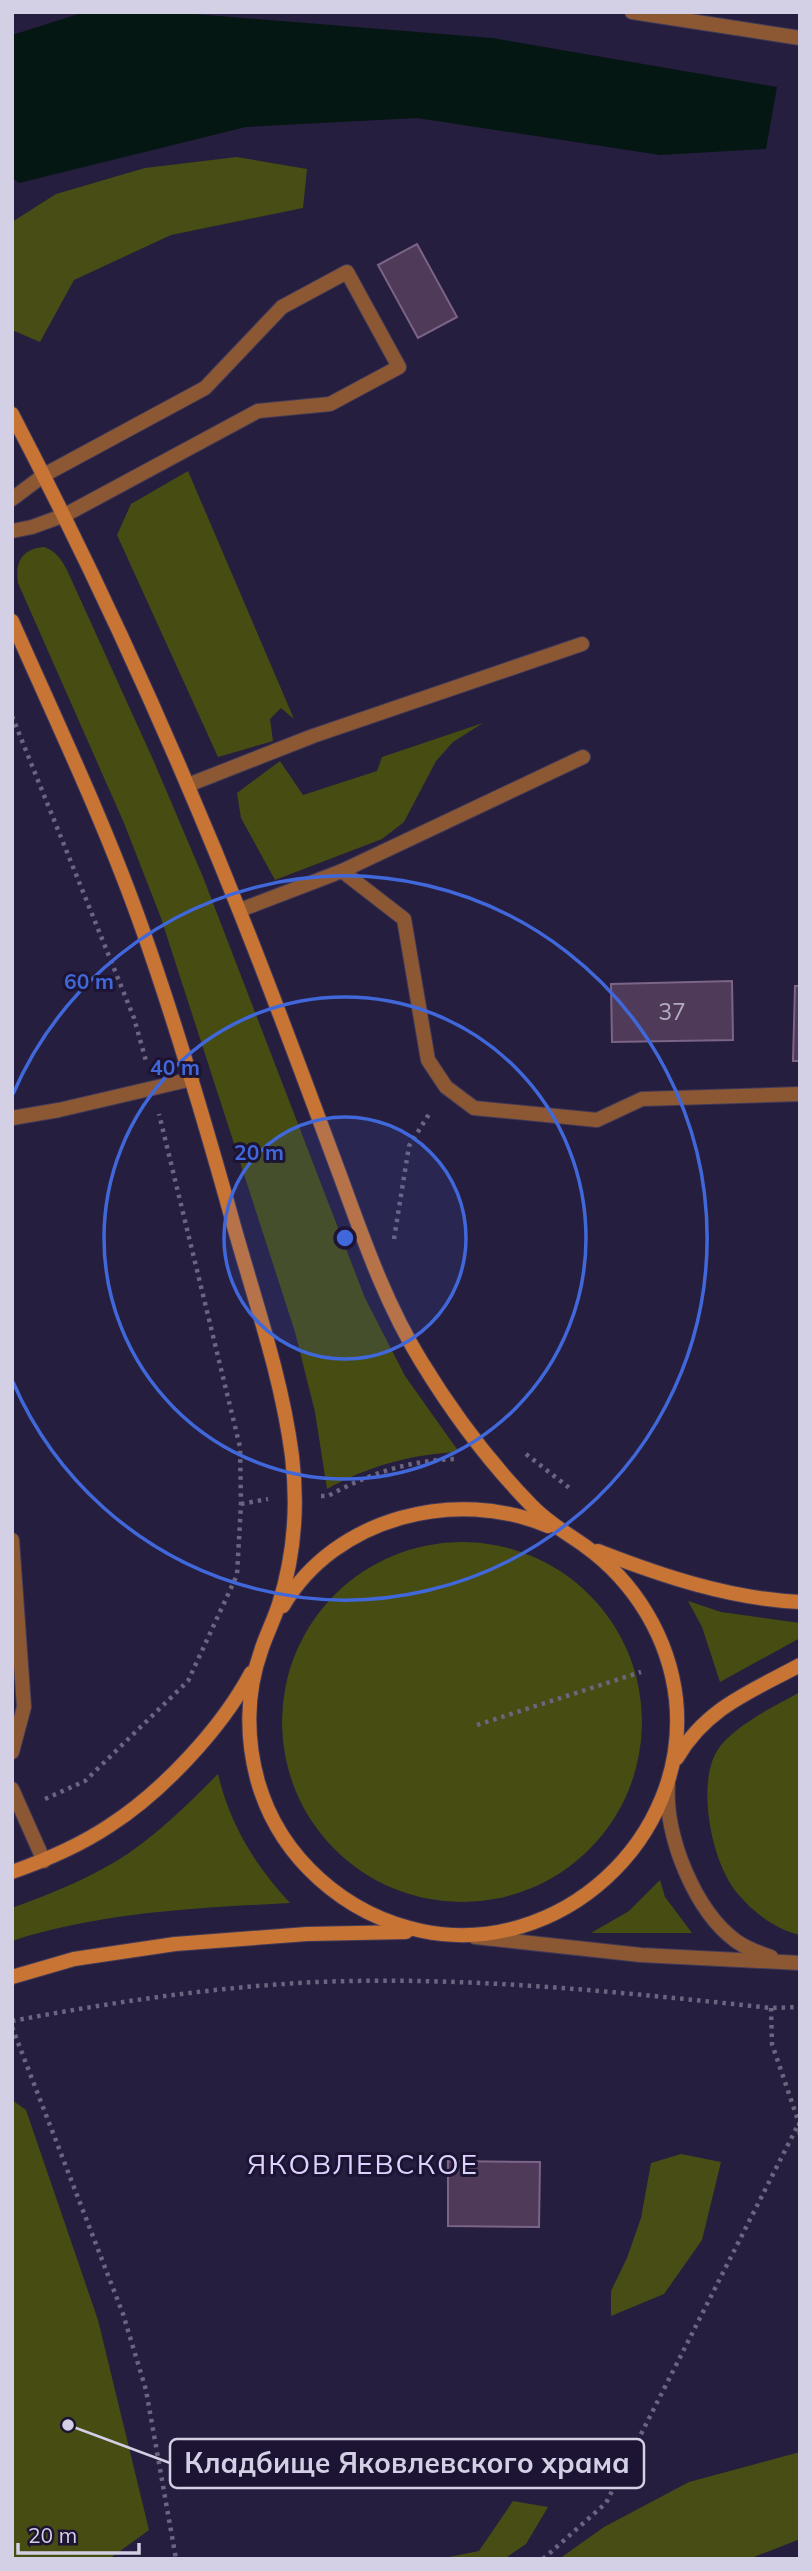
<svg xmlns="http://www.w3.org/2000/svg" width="812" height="2571" viewBox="0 0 812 2571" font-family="Mulish,sans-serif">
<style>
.green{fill:#474c13}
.forest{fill:#474d14}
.water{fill:#051712}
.building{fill:#4f3a59;stroke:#7b6486;stroke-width:2}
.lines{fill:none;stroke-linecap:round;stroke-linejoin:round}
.service-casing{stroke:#423a59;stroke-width:16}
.minor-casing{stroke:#423a59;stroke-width:16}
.tertiary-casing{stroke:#423a59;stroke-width:16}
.secondary-casing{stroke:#423a59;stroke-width:16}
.path{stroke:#6b6580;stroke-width:4.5;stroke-dasharray:3.5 5;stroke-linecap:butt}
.service{stroke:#8c5834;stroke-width:14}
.minor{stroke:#8c5834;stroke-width:14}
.tertiary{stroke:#8c5834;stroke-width:14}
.secondary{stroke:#c77435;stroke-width:14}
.ring{fill:none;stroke:#4168da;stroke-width:3.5}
.labels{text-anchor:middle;stroke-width:6;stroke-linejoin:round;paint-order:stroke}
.number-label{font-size:23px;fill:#b2aac1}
.neighbourhood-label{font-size:28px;letter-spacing:2px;fill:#dcd3fe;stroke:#1d1433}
.centre{fill:#4168da;stroke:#1d1433;stroke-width:3.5}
.ring-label{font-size:21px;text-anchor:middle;font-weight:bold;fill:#4168da;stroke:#1d1433;stroke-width:6;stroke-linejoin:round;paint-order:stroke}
.leader{fill:none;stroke:#d3cfe4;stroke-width:2.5}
.callout-dot{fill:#d3cfe4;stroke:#1d1433;stroke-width:2.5}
.callout{fill:#1d1433;stroke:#d3cfe4;stroke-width:2.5}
.callout-label{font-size:28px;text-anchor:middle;font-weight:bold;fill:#d3cfe4}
</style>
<rect width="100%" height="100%" fill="#261e3e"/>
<!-- green -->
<g class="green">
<path d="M188 471 294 719 281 708 270 719 273 741 218 757 117 535 131 504Z"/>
<path d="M44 547C56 551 61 559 67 570L155 764 203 877 365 1298 405 1376 459 1452C412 1454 368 1466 327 1489L315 1412 295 1332 161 918 124 823 18 583C15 563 21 549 44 547Z"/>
<path d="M483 723 453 742 436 761 404 822 382 839 275 880 241 818 237 793 280 761 303 795 377 771 382 757Z"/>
<circle cx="462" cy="1722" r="180"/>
<path d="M688 1601 721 1612 800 1623V1638L720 1682 702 1627Z"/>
<path d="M800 1692V1935C776 1930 754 1913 738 1894 712 1865 696 1785 717 1751 731 1727 775 1706 800 1692Z"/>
<path d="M218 1774C230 1825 255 1865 290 1903 198 1908 101 1912 12 1941V1908C53 1893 93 1877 129 1853 162 1830 190 1802 218 1774Z"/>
<path d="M660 1880 665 1897 692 1933H591L629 1911Z"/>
<path d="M12 2100 26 2110 98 2320 149 2530 109 2559H12Z"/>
</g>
<!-- forest -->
<g class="forest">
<path d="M237 157 307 169 303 208 171 235 74 280 40 342 12 330V222L56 194 145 168Z"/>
<path d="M681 2154 721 2162 702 2240 664 2294 611 2316V2291L627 2258 641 2218 651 2163Z"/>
<path d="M800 2452V2539L749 2559H559L604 2527 689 2482Z"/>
<path d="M513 2501 548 2507 526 2544 504 2559 444 2558 479 2551Z"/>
</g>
<!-- water -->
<path class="water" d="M85 12H170L492 38 777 87 766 149 660 155 417 118 246 127 19 183 12 177V35Z"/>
<!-- building -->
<g class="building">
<path d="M417 244 457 317 418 338 378 265Z"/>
<path d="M732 981 733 1040 612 1042 611 984Z"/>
<path d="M795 986H800V1061H793Z"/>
<path d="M448 2161 540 2162 539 2227 448 2226Z"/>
</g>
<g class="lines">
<!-- service casing -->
<g class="service-casing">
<g id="service">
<path d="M12 499 44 475 205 388 282 307 347 272 399 367 330 404 258 411 65 515 32 527 12 531"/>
<path d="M188 785 313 736 582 644"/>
<path d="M342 871 404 919 428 1060 446 1087 474 1108 597 1120 642 1099 800 1094"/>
<path d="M240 910 342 871 583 757"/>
<path d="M12 1540 24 1707 12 1752"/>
<path d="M12 1789 44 1861"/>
</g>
</g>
<!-- minor casing -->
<g class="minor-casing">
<g id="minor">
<path d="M632 12 800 38"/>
<path d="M12 1118 59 1110 192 1079"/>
</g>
</g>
<!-- tertiary casing -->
<g class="tertiary-casing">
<g id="tertiary">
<path d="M668 1785C664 1835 695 1911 736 1941 747 1949 759 1953 771 1957"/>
<path d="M475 1937 641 1955 800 1963"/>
</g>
</g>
<!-- secondary casing -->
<g class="secondary-casing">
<g id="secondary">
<path d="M12 414C107 596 191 784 265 976 291 1043 316 1111 341 1178 364 1241 386 1304 421 1361 452 1412 490 1463 532 1506 548 1523 567 1533 585 1546 635 1582 669 1638 676 1699 691 1839 559 1959 422 1931 345 1915 280 1858 258 1782 246 1739 246 1693 261 1651 266 1635 274 1620 279 1604 294 1557 298 1505 292 1456 282 1379 256 1304 235 1230 207 1129 177 1027 142 928 105 823 57 723 12 621"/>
<path d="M598 1551C662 1576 731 1599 800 1602"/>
<path d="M283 1606C335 1517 456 1487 548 1526"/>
<path d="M677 1758C706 1708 750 1692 800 1665"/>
<path d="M12 1872C46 1860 79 1846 109 1826 162 1792 221 1729 251 1673"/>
<path d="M12 1977 74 1959 175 1944 307 1934 406 1932"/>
</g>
</g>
<!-- path -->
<g class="path">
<path d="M12 716 134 1018 146 1061"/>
<path d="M394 1239 409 1146 431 1111"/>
<path d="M526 1454 572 1490"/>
<path d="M321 1496H328C368 1474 410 1460 456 1459"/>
<path d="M241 1504 268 1499"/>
<path d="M477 1725 641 1672"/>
<path d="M45 1799 85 1781 188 1681 237 1575 241 1504 240 1447 159 1114"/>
<path d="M771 2008 772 2044 799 2123 800 2136"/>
<path d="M12 2021C113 2002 214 1987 317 1982 469 1976 620 1992 771 2008L800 2007"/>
<path d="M12 2027 123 2314 146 2390 176 2559"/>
<path d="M543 2559 606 2503 799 2123"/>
</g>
<!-- service -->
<use href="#service" class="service"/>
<!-- minor -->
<use href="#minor" class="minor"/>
<!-- tertiary -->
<use href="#tertiary" class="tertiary"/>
<!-- secondary -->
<use href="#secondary" class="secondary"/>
</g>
<!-- distance rings -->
<circle cx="345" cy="1238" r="121" fill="#4168da" fill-opacity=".12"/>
<g class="ring">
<circle cx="345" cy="1238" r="121"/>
<circle cx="345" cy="1238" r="241"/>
<path d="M13 1094A362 362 0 1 1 13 1382"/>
</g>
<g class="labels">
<!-- number labels -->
<g class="number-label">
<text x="672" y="1020">37</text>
</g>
<!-- neighbourhood labels -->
<g class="neighbourhood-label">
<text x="363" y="2174">ЯКОВЛЕВСКОЕ</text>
</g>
</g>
<circle cx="345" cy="1238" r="10" class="centre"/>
<g class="ring-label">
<text x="89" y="989">60 m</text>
<text x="175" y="1075">40 m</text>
<text x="259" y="1160">20 m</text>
</g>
<!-- callouts -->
<path class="leader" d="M68 2425L170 2463"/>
<circle class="callout-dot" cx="68" cy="2425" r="7"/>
<rect class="callout" x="170" y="2439" width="474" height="49" rx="7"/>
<g class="callout-label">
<text x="407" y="2473">Кладбище Яковлевского храма</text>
</g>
<!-- border -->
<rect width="812" height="2571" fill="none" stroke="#d3cfe4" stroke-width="28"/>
<!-- scale -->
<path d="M18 2543v10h121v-10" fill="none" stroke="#d3cfe4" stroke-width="3.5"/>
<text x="28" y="2543" font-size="21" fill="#d3cfe4" stroke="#1d1433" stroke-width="5" paint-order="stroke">20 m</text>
</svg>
